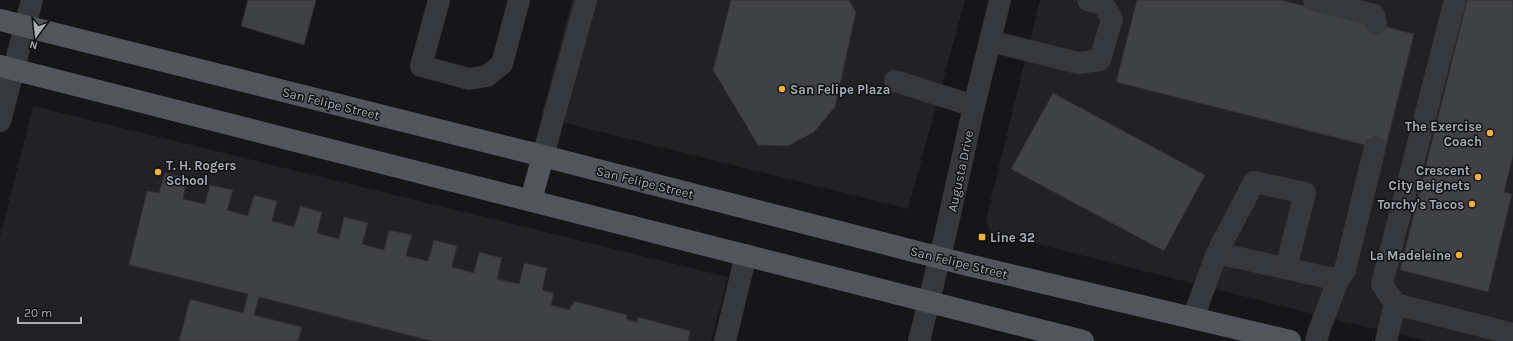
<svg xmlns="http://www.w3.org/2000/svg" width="1513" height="341" viewBox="0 0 1513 341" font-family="Karla,sans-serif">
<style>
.built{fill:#222225}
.building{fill:#404145;stroke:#303034}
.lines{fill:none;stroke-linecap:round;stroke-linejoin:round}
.minor{stroke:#37383d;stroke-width:22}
.major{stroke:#53555c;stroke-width:22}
.poi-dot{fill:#f2b134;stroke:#111113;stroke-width:1.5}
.labels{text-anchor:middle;stroke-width:3;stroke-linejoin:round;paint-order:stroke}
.poi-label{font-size:13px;font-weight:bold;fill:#a8adb8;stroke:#111113;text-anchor:end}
.street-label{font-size:13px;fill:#a8adb8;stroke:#111113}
</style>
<rect width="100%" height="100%" fill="#161618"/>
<!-- built -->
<g class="built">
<path d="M572 0H965L908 209 541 117Z"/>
<path d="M1040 0H1513V341H1428L1341 321 990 232 986 219Z"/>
<path d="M33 106 728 277 711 341H0V237Z"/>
</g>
<!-- building -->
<g class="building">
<path d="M248 0H316L304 45 241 26Z"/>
<path d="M731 0H849L856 12 835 107 814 132 788 146 758 145 713 70Z"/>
<path d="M1137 0H1281L1414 34 1385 150 1116 82Z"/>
<path d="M1467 0H1513V155L1504 192 1512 194 1488 292 1400 270Z"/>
<path d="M1053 93 1205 175 1164 251 1011 169Z"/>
<path d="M165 173 187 178 183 199 205 204 210 185 233 190 227 210 248 216 254 195 277 201 272 221 294 227 300 206 322 212 317 233 339 239 344 217 368 223 362 244 384 250 389 230 412 235 406 256 428 261 434 240 457 246 452 267 474 273 479 252 502 258 497 279 519 284 524 263 547 268 542 290 554 293 551 305 570 310 571 305H573L574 301 627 315 626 319 637 322 638 317 690 331 688 341H432L259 297 254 315 302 327 298 341H179L190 299 243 313 248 294 129 265 147 191 159 193Z"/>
</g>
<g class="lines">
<!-- minor -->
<g class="minor">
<path d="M439 0 421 66 469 79 487 76 502 64 519 0"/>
<path d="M1314 0 1374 15 1376 24"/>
<path d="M990 41 1078 63 1100 60 1112 19 1103 4 1088 0"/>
<path d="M895 81 974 106"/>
<path d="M0 121 32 0"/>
<path d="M543 156 586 0"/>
<path d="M1217 253 1338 280 1320 328 1316 341"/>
<path d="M1338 280 1345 270 1375 147"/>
<path d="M1395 304 1382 284 1455 0"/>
<path d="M1193 318 1217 253 1254 182 1305 193 1286 268"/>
<path d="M725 341 746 255"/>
<path d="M919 341 946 232 974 106 1000 0"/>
<path d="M1386 341 1395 304 1513 334"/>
</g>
<!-- major -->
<g class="major">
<path d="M0 20 543 156 968 265 1290 341"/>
<path d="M0 66 1083 341"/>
<path d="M531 200 543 156"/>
</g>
</g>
<!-- markers -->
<g class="poi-dot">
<circle cx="782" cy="89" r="4"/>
<circle cx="1490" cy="133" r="4"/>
<circle cx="158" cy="172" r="4"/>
<circle cx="1478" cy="177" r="4"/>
<circle cx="1472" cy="204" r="4"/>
<rect x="978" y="233" width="8" height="8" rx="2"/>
<circle cx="1459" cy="255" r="4"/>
</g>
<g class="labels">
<!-- poi labels -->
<g class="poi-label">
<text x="790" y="94" text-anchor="start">San Felipe Plaza</text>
<text x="1482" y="131">The Exercise<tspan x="1482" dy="15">Coach</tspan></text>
<text x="166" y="170" text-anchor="start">T. H. Rogers<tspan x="166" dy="15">School</tspan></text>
<text x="1470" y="175">Crescent<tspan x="1470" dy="15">City Beignets</tspan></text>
<text x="1464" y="209">Torchy's Tacos</text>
<text x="990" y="242" text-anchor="start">Line 32</text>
<text x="1451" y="260">La Madeleine</text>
</g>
<!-- street labels -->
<g class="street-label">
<text transform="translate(331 103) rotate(14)" y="5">San Felipe Street</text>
<text transform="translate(960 171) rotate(-78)" y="5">Augusta Drive</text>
<text transform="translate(645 182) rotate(14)" y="5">San Felipe Street</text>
<text transform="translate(959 262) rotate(14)" y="5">San Felipe Street</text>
</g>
</g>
<!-- north arrow -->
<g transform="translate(36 36) rotate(195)" stroke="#111113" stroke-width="3" paint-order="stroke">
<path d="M0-3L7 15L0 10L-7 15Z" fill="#a8adb8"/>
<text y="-6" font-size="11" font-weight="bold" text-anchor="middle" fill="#a8adb8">N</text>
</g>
<!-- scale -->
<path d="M18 317v6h63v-6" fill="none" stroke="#a8adb8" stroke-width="2"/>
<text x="24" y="317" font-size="12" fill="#a8adb8" stroke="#111113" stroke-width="3" paint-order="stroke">20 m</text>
</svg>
